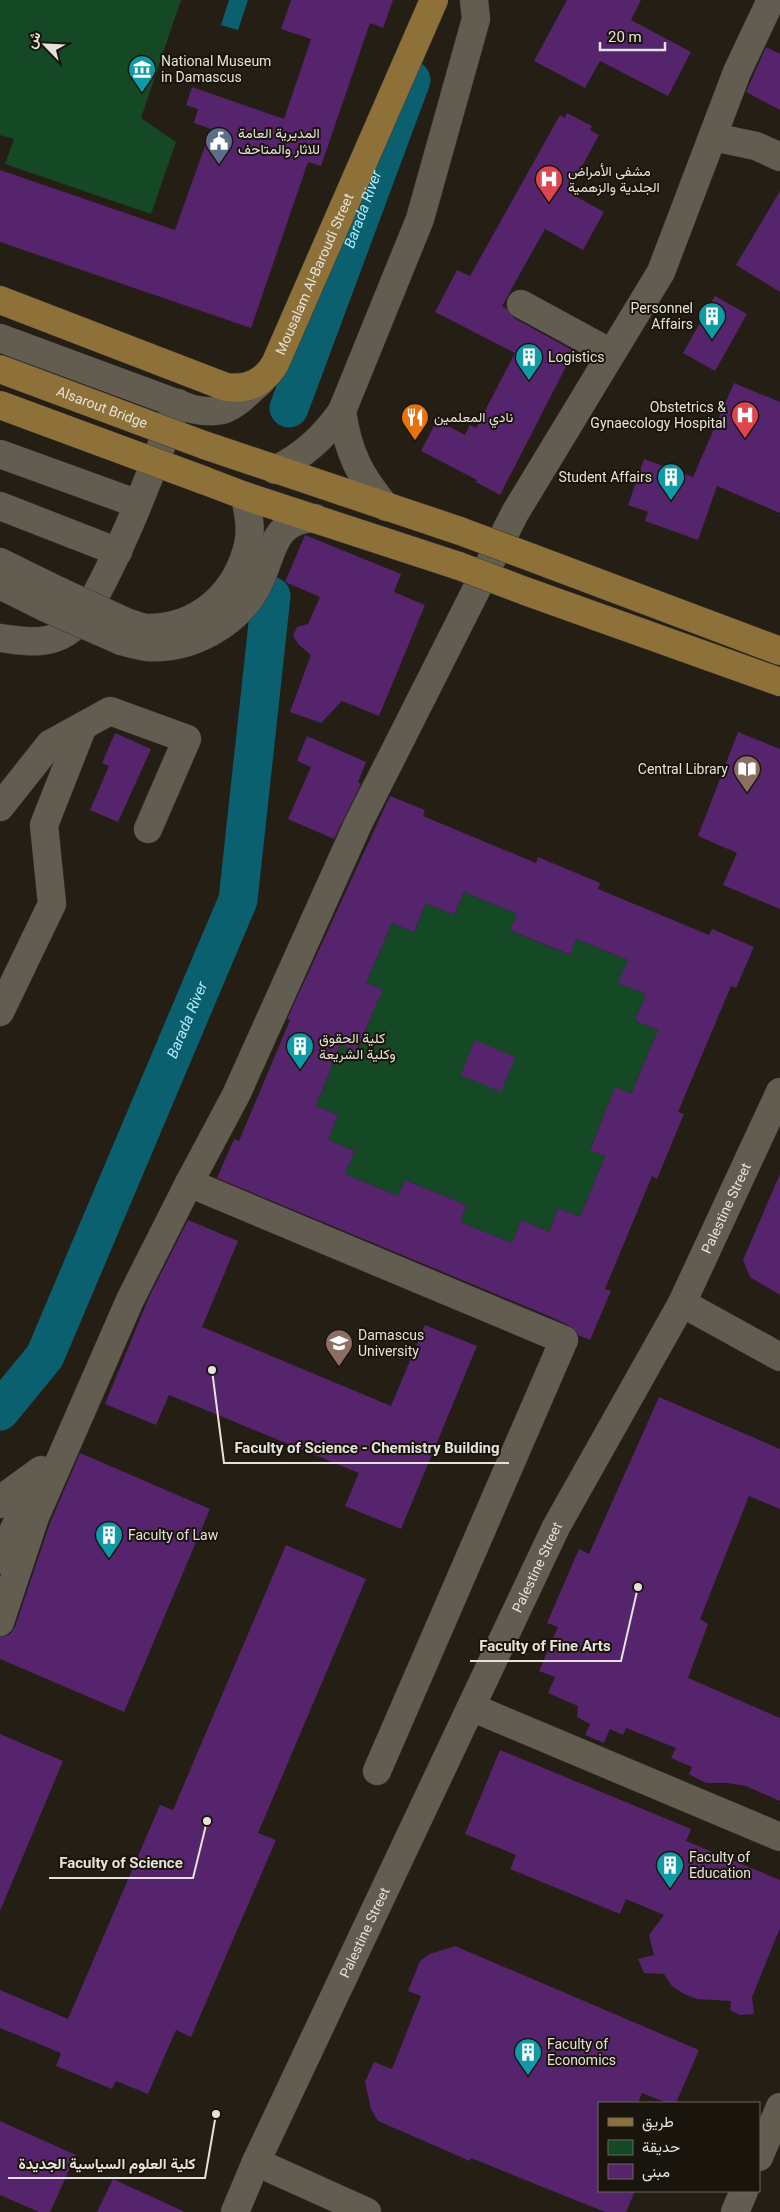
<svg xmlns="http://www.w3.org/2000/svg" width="780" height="2212" viewBox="0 0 780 2212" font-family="Roboto,Vazirmatn,sans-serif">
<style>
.green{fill:#154825}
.water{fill:#0b606f}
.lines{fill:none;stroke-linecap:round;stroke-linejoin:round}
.river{stroke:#0b606f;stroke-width:39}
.building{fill:#55246c;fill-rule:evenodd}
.minor-casing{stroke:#3d3832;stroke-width:29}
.major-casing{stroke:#3d3832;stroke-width:29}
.minor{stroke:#635d51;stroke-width:28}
.major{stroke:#8e7139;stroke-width:28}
.minor-bridge-casing{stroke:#3d3832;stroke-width:29;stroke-linecap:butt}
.major-bridge-casing{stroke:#3d3832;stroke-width:29;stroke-linecap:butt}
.minor-bridge{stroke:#635d51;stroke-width:28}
.major-bridge{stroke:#8e7139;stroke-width:28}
.labels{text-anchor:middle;stroke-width:4;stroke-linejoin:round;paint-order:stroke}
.poi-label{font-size:14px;fill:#e5e2db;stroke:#1a150c;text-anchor:start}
.street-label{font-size:14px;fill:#e5e2db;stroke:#1a150c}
.water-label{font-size:15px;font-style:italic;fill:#afeaf8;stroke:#1a150c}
.leader{fill:none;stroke:#e5e2db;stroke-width:2}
.callout-dot{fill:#e5e2db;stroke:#1a150c;stroke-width:2}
.callout-label{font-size:15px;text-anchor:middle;font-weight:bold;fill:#e5e2db;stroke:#1a150c;stroke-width:4;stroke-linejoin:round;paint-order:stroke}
</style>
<rect width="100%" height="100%" fill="#241e14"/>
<!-- green -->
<g class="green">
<path d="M0 0H181L141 118 176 142 151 214 5 164 14 139 0 135Z"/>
<path d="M464 892 517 914 510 930 569 955 576 939 628 960 619 983 646 994 635 1021 658 1030 631 1094 615 1088 590 1149 605 1156 580 1217 558 1208 549 1232 521 1220 512 1243 461 1222 466 1205 405 1180 398 1196 345 1174 355 1151 328 1140 338 1115 316 1106 340 1045 357 1052 382 989 366 983 392 923 414 932 426 903 454 915Z"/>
</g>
<!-- water -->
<path class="water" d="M229 0H248L238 30 221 25Z"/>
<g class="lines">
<!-- river -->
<g class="river">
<path id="s1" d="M289 408 411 80"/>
<path id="s2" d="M0 1411 45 1356 238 900 271 596"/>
</g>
</g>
<!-- building -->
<g class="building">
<path d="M291 0H393L383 28 370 23 321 166 308 162 251 328 0 242V170L175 230 211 129 194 123 198 109 186 105 192 87 284 119 311 39 281 29Z"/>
<path d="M567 0H641L631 20 691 52 668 96 600 61 585 88 534 61Z"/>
<path d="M766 47 780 54V110L746 92Z"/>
<path d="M567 113 592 126 590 130 599 135 568 192 604 212 583 250 545 229 502 306 507 309 514 318 574 351 500 495 476 482 477 480 421 451 437 420 465 435 470 425 476 428 515 353 435 312 457 270 470 276 560 115 565 118Z"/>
<path d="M780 191V292L736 265Z"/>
<path d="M715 296 747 314 715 371 683 353Z"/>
<path d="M734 383 780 402V513L717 486 698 540 645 521 648 512 628 505 644 459 693 477Z"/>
<path d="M305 535 401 574 394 592 425 605 379 716 342 701 321 723 290 712 311 655 299 645 293 636 297 627 308 624 320 597 285 582Z"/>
<path d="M738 732 780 749V909L723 885 737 853 698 836Z"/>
<path d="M115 733 151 749 118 822 90 810 109 766 102 763Z"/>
<path d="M307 736 366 762 358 782 361 784 334 839 288 819 311 767 297 761Z"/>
<path d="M390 796 425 810 423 816 536 863 538 857 600 883 598 889 709 935 712 929 754 947 736 988 731 986 678 1112 684 1114 657 1179 652 1176 605 1289 611 1291 590 1340 578 1335 570 1326 551 1317 217 1178 234 1139 239 1141 290 1020 287 1019ZM464 892 517 914 510 930 570 955 576 939 628 960 618 983 646 994 635 1021 658 1030 631 1094 615 1087 590 1150 605 1156 580 1217 558 1208 549 1232 521 1220 512 1243 461 1222 466 1205 405 1180 398 1196 345 1174 355 1151 328 1140 338 1115 316 1106 340 1045 356 1052 383 989 366 983 392 923 414 932 426 903 454 915Z"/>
<path d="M475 1040 515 1057 501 1092 461 1075Z"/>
<path d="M780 1174V1295L750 1277 743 1260Z"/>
<path d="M188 1220 238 1241 202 1327 391 1406 425 1325 477 1346 401 1529 345 1506 359 1473 169 1395 156 1425 105 1404 149 1297Z"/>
<path d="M659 1397 780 1449V1509L749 1496 700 1619 708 1624 688 1678 780 1718V1801L746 1786 727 1783H706L689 1774 692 1767 671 1758 676 1748 626 1728 623 1735 610 1729 604 1743 585 1735 590 1724 577 1717 578 1706 548 1693 555 1677 539 1671 558 1627 547 1623 579 1549 589 1554Z"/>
<path d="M80 1453 210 1509 124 1712 0 1659V1637L10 1634 15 1627 50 1523Z"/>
<path d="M286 1545 366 1579 258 1833 276 1840 191 2037 176 2030 148 2094 116 2081 112 2089 56 2066 61 2053 0 2028V1990L68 2019 160 1805 173 1810Z"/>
<path d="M0 1734 63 1761 0 1911Z"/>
<path d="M500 1750 691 1829 686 1841 780 1880V1928L752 1997 754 2014 740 2015 730 2010 731 2001 697 1999 684 1994 672 1986 664 1974 644 1973 638 1959 654 1955 649 1935 664 1915 626 1899 620 1914 510 1869 516 1855 465 1834Z"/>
<path d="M455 1946 699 2050 676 2103H667L642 2093 638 2103H599V2191H635L626 2212H605L471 2158 470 2161 378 2121 371 2109 365 2082 374 2062 392 2069 421 1996 408 1991 420 1961 430 1954Z"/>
<path d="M0 2121 76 2155 50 2212H39L0 2195Z"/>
<path d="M113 2179 185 2212H97Z"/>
</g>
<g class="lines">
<!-- minor casing -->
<g class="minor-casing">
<g id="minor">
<path d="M713 137 756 146 780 157"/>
<path d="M521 304 611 353"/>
<path d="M0 338 192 409C228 417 235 404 261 381"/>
<path d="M342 411C348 452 359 475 386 507"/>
<path d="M0 454 138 504"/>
<path d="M275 470C304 455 324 437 342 411L420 219 476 19 474 0"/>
<path d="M0 506 118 552"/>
<path d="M0 562 59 591"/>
<path d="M0 585 46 608"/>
<path d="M126 622C133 624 141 628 148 628 199 628 237 593 248 545 252 529 248 512 245 496"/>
<path d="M0 638C23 641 46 646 67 632 85 621 92 601 102 583 132 525 154 464 178 403"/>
<path d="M121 641C129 643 138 646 147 647 191 650 238 624 258 585 274 553 271 520 315 518"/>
<path d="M0 807 50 744 110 711 187 739 148 829"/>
<path d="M0 1012 52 904 44 825 83 726"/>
<path d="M189 1183 564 1340 377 1771"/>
<path d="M682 1303 780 1357"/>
<path d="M0 1504 4 1497 41 1470 0 1560"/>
<path d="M0 1622 35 1517 130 1300 189 1183 236 1095 358 824 515 513 661 272 737 72 771 0"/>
<path d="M471 1707 780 1837"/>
<path d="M759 2157 780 2107"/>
<path d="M256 2162 367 2212"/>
<path id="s3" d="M235 2212 256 2162 556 1527 682 1303 780 1092"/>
<path d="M735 2212 744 2191"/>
</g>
</g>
<!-- major casing -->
<g class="major-casing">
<g id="major">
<path id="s4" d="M0 300 226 387C248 390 264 382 275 364L434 0"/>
<path d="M204 445 460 531"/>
<path d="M203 480 245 496 459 566"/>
<path d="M530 557 780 651"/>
<path d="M525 591 780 682"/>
</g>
</g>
<!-- minor -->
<use href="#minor" class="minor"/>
<!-- major -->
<use href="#major" class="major"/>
<!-- minor-bridge casing -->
<g class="minor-bridge-casing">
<g id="minor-bridge">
<path d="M59 591 126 622"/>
<path d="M46 608 121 641"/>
</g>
</g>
<!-- major-bridge casing -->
<g class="major-bridge-casing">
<g id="major-bridge">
<path id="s5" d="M0 369 204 445"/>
<path d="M0 405 203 480"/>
<path d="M460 531 530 557"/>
<path d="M459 566 525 591"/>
</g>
</g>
<!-- minor-bridge -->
<use href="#minor-bridge" class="minor-bridge"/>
<!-- major-bridge -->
<use href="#major-bridge" class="major-bridge"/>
</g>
<!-- icons -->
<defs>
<g id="museum-pin" transform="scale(1.4375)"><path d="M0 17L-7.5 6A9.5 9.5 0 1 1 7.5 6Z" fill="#0f9aa8" stroke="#1a150c"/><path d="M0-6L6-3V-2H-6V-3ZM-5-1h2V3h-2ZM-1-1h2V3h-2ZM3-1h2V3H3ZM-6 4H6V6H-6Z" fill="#fff"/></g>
<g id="civic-pin" transform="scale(1.4375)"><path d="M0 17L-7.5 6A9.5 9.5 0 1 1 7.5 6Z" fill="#5c6f8a" stroke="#1a150c"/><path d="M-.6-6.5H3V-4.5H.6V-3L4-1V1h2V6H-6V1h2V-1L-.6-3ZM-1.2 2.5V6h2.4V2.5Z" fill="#fff"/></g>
<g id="hospital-pin" transform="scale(1.4375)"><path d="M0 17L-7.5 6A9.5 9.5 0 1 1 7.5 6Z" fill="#e0444e" stroke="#1a150c"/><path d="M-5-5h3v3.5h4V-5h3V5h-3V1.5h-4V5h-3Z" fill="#fff"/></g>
<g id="building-pin" transform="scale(1.4375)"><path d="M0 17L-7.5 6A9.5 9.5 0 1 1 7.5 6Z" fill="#0f9aa8" stroke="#1a150c"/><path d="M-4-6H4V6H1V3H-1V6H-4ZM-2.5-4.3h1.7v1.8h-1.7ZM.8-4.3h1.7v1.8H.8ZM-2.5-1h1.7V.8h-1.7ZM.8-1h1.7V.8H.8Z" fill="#fff"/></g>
<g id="restaurant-pin" transform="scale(1.4375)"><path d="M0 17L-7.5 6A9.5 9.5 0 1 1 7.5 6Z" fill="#e8710a" stroke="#1a150c"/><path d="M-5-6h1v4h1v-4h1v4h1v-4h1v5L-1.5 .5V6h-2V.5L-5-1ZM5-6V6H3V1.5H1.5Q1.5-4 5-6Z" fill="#fff"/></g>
<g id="library-pin" transform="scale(1.4375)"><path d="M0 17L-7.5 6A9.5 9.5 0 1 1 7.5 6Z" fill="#8d6e63" stroke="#1a150c"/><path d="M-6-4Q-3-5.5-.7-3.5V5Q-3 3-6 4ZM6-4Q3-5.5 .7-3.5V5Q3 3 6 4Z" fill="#fff"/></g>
<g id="university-pin" transform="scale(1.4375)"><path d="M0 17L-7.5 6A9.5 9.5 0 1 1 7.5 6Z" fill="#8d6e63" stroke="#1a150c"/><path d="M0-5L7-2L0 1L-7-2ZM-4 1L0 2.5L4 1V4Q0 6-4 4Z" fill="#fff"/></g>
</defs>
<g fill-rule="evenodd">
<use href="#museum-pin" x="142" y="69"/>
<use href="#civic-pin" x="219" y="141"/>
<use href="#hospital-pin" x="549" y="179"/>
<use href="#building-pin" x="712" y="316"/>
<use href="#building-pin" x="529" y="357"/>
<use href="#hospital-pin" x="745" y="415"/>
<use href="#restaurant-pin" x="415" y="417"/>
<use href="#building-pin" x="671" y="477"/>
<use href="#library-pin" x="747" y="769"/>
<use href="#building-pin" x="300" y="1046"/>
<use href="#university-pin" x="339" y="1343"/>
<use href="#building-pin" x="109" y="1535"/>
<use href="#building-pin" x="670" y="1865"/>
<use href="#building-pin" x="528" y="2052"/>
</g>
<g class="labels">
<!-- poi labels -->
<g class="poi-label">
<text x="161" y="66">National Museum<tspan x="161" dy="16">in Damascus</tspan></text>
<text x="238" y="138">المديرية العامة<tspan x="238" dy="16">للاثار والمتاحف</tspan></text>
<text x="568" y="176">مشفى الأمراض<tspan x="568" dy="16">الجلدية والزهمية</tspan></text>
<text x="693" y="313" text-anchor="end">Personnel<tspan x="693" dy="16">Affairs</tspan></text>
<text x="548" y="362">Logistics</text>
<text x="726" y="412" text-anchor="end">Obstetrics &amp;<tspan x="726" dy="16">Gynaecology Hospital</tspan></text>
<text x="434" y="422">نادي المعلمين</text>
<text x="652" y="482" text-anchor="end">Student Affairs</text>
<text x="728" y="774" text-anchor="end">Central Library</text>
<text x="319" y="1043">كلية الحقوق<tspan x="319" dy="16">وكلية الشريعة</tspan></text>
<text x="358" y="1340">Damascus<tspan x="358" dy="16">University</tspan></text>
<text x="128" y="1540">Faculty of Law</text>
<text x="689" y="1862">Faculty of<tspan x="689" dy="16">Education</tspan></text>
<text x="547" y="2049">Faculty of<tspan x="547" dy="16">Economics</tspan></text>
</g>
<!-- street labels -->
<g class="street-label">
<text dy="5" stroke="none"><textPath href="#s4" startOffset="398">Mousalam Al-Baroudi Street</textPath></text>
<text dy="5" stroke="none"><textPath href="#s5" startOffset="109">Alsarout Bridge</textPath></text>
<text dy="5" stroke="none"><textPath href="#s3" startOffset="1118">Palestine Street</textPath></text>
<text dy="5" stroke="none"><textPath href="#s3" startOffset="712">Palestine Street</textPath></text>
<text dy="5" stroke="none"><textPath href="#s3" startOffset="308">Palestine Street</textPath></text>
</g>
<!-- water labels -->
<g class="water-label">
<text dy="5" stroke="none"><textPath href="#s1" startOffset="212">Barada River</textPath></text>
<text dy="5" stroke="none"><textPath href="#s2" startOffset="436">Barada River</textPath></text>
</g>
</g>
<!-- callouts -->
<path class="leader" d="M212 1370L224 1463H509M638 1587L621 1661H470M207 1821L193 1878H49M216 2114L205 2178H8"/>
<g class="callout-dot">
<circle cx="212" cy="1370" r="5"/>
<circle cx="638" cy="1587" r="5"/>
<circle cx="207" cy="1821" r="5"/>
<circle cx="216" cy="2114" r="5"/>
</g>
<g class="callout-label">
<text x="367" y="1453">Faculty of Science - Chemistry Building</text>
<text x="545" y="1651">Faculty of Fine Arts</text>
<text x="121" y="1868">Faculty of Science</text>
<text x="107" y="2169">كلية العلوم السياسية الجديدة</text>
</g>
<!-- legend -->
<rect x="598" y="2102" width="162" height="90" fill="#1a150c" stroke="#6b675f"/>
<rect x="608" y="2118" width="25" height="8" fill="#8e7139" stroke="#6b675f"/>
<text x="642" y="2127" font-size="15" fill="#e5e2db">طريق</text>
<rect x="608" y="2140" width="25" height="15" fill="#154825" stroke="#6b675f"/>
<text x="642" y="2152" font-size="15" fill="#e5e2db">حديقة</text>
<rect x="608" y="2164" width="25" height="15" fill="#55246c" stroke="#6b675f"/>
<text x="642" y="2177" font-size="15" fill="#e5e2db">مبنى</text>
<!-- north arrow -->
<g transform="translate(45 45) rotate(294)" stroke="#1a150c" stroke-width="4" paint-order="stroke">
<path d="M0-4L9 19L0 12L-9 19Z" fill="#e5e2db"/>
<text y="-8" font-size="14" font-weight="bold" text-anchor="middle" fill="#e5e2db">ش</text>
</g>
<!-- scale -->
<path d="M600 42v8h65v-8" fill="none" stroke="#e5e2db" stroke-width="2.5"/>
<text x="608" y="42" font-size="15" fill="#e5e2db" stroke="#1a150c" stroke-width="4" paint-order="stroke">20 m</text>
</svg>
